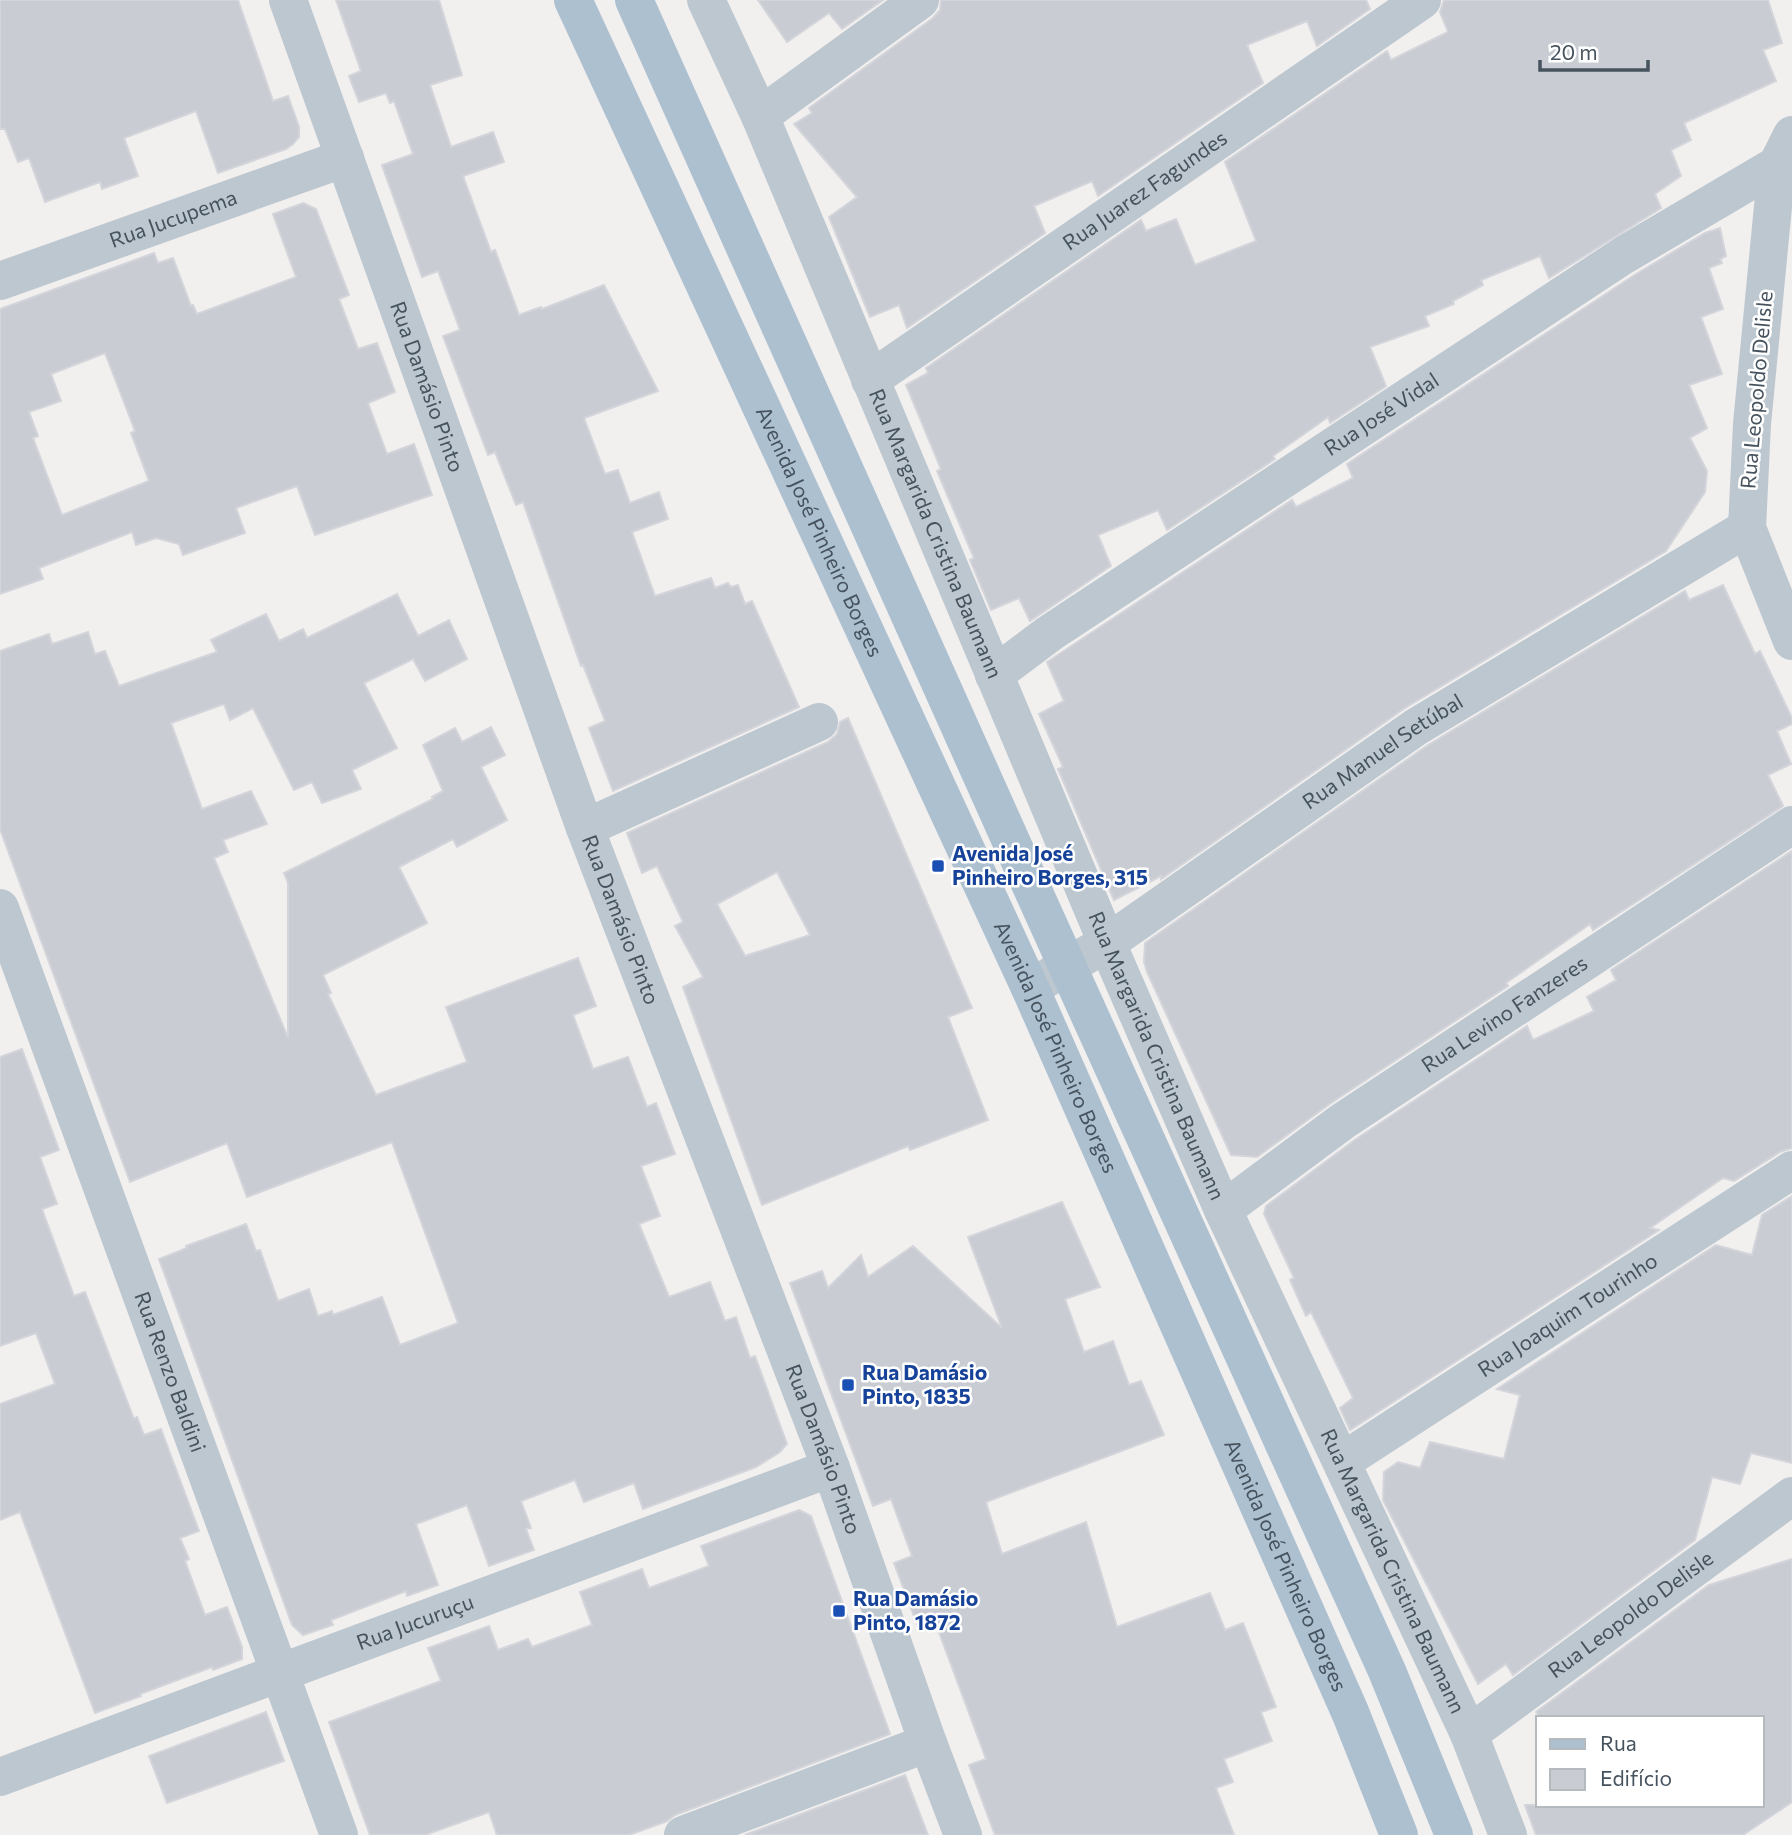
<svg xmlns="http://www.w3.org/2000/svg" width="1792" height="1835" viewBox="0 0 1792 1835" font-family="Commissioner,sans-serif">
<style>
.building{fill:#c9ccd2;stroke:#d3d5db;stroke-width:2;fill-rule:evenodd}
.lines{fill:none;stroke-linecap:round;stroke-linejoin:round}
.minor{stroke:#bcc7cf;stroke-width:38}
.tertiary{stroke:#bcc7cf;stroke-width:38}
.primary{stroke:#adc0d0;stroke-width:38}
.transit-dot{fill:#1a4fb4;stroke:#fff;stroke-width:2.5}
.labels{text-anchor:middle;stroke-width:5;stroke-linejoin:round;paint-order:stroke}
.street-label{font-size:21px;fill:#46535e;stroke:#fff}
.transit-label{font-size:21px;font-weight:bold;fill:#164399;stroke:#fff;text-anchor:start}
</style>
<rect width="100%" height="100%" fill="#f2efef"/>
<!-- building -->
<g class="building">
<path d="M0 0H238L273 101 288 96 299 127V137L293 144 286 149 218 173 196 111 124 138 138 176 102 189 100 182 45 202 29 158 18 162 5 129H0Z"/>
<path d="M336 0H439L462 75 430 85 451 147 493 132 504 162 463 176 491 252 495 250 519 315 541 307 542 309 604 285 658 391 584 418 605 474 618 470 630 503 659 492 668 519 632 532 655 596 711 578 715 588 728 583 731 587 738 585 745 604 752 601 799 707 613 791 589 728 605 721 583 665 581 666 523 502 516 505 495 452 488 455 466 397 443 336 460 330 438 271 422 277 382 165 413 154 394 101 390 103 386 93 359 102 349 76 361 71Z"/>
<path d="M758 0H883L842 29 829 13 787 42Z"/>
<path d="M941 0H1366L1370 9 1317 46 1307 21 1247 45 1263 83 1098 196 1092 181 1034 206 1045 233 907 328 899 305 870 317 829 217 857 197 794 124 812 113 809 108 933 18 940 10Z"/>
<path d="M1444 0H1768L1782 43 1763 50 1776 81 1684 123 1691 140 1671 150 1681 176 1655 194 1661 208 1549 278 1540 256 1481 280 1483 285 1453 301 1454 304 1425 316 1429 326 1370 347 1386 386 1330 423 1328 417 1273 456 1275 459 1167 530 1158 510 1098 535 1111 566 1030 621 1019 598 991 610 970 560 974 558 937 471 941 469 906 385 928 373 926 368 1141 220 1146 231 1176 219 1195 265 1256 241 1225 162 1387 51 1391 60 1448 32 1440 12Z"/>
<path d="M303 203 316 209 349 295 339 299 358 349 377 343 395 392 368 403 387 454 414 444 432 495 315 535 297 486 236 508 245 533 183 555 179 544 156 538 136 545 132 532 39 568 43 579 0 594V309L154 253 158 263 173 258 191 306 193 305 197 314 296 277 273 214ZM105 353 135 431 131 433 149 481 62 515 33 438 38 436 29 412 61 401 51 374Z"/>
<path d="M1720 228 1726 256 1720 259 1722 263 1709 268 1723 309 1701 317 1722 374 1689 385 1707 428 1690 438 1707 471 1705 492 1666 551 1405 708 1161 879V876L1114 900 1058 769 1063 767 1039 714 1064 701 1047 662 1292 500 1296 507 1353 478 1347 464 1636 274 1705 233Z"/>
<path d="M1723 585 1755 654 1760 651 1792 718V724L1777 731 1791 764 1768 775 1783 806 1593 930 1590 924 1506 983 1508 986 1331 1103 1257 1157 1231 1155 1147 972 1144 962 1145 943 1428 745 1685 591 1689 600Z"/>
<path d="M397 594 418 636 449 620 467 659 425 681 413 659 364 683 397 748 352 770 361 789 322 803 312 782 294 790 253 708 230 720 224 704 171 723 202 809 251 791 267 824 223 840 228 852 214 858 288 1038V883L284 873 433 799 432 797 443 791 423 745 455 728 462 742 491 727 505 755 481 767 507 820 457 847 453 839 399 867 427 923 323 975 331 993 328 994 376 1095 467 1062 446 1007 578 958 596 1006 573 1015 593 1069 628 1057 647 1107 656 1103 675 1154 641 1166 660 1216 639 1224 669 1297 710 1282 725 1321 736 1317 750 1358 755 1356 787 1444 780 1452 756 1467 643 1509 634 1483 584 1502 575 1480 521 1501 531 1528 526 1529 534 1550 489 1566 467 1505 416 1524 438 1585 407 1596 406 1591 331 1620 333 1625 303 1635 292 1625 159 1259 187 1248 186 1246 246 1224 256 1251 260 1250 278 1301 309 1289 318 1316 332 1311 333 1315 382 1297 400 1345 458 1323 392 1142 247 1197 227 1143 130 1182 0 829V651L49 634 52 644 88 632 95 654 105 651 119 686 217 652 211 640 266 614 279 641 303 629 307 638Z"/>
<path d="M848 718 972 1008 948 1017 988 1120 910 1150 908 1146 762 1205 683 987 703 977 675 926 683 922 657 866 642 873 627 833 828 742 837 734 840 722ZM777 872 810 935 745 956 717 904Z"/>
<path d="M1792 851V1148L1780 1152 1734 1181 1723 1178 1650 1228 1659 1230 1350 1430 1340 1408 1353 1398 1311 1312 1306 1316 1290 1280 1294 1278 1264 1214 1266 1206 1356 1139 1527 1026 1533 1040 1594 1011 1587 997 1616 980 1611 970Z"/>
<path d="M22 1049 59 1150 40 1157 57 1204 42 1209 74 1296 85 1292 134 1419 137 1417 144 1435 161 1429 199 1531 180 1538 189 1559 185 1561 205 1615 227 1607 242 1647V1659L213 1670 212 1667 140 1694 141 1696 95 1713 20 1512 0 1520V1404L55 1384 36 1333 0 1346V1057Z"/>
<path d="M1792 1196V1463L1751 1453 1740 1484 1712 1477 1695 1540 1513 1675 1506 1664 1478 1684 1383 1500 1384 1472 1398 1462 1420 1468 1430 1442 1504 1459 1520 1395 1497 1389 1716 1245 1752 1255 1762 1215Z"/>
<path d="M1062 1202 1100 1287 1065 1299 1084 1352 1113 1341 1129 1385 1141 1381 1164 1435 986 1502 1002 1554 1086 1522 1117 1627 1210 1593 1225 1630 1243 1623 1276 1707 1261 1712 1272 1741 1224 1759 1233 1782 1216 1788 1234 1835H995L969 1765 986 1759 937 1627 920 1632 894 1563 912 1556 891 1499 873 1506 790 1283 822 1271 828 1288 861 1255 868 1277 913 1246 1002 1328 968 1237Z"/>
<path d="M799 1510 811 1516 890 1734 675 1815 667 1821 629 1835H497L489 1812 425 1835H370L329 1722 441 1681 428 1648 489 1626 498 1650 528 1639 532 1647 592 1625 580 1592 642 1569 649 1588 709 1566 701 1546Z"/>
<path d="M1792 1559V1802L1743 1835H1536L1525 1805H1762V1718H1540L1536 1712 1709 1585Z"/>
<path d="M266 1712 284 1761 167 1803 149 1756Z"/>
<path d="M905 1775 928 1835H745Z"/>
</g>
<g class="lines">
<!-- minor -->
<g class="minor">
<path id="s1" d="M706 0 760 116 1107 943 1223 1210 1469 1734 1508 1835"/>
<path d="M760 116 920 0"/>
<path d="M1792 135 1777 165 1752 424 1747 528 1792 641"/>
<path id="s2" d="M0 281 345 158"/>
<path id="s3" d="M870 380 1422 0"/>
<path id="s4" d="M994 675 1050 633 1624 255 1777 165"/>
<path d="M585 828 819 722"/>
<path id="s5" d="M0 908 339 1835"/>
<path id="s6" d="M1030 988 1107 943 1416 727 1747 528"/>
<path id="s7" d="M1223 1210 1343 1121 1792 825"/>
<path id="s8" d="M1343 1461 1792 1170"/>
<path id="s9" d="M1469 1734 1792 1496"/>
<path id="s10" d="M0 1777 831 1468"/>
<path d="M683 1835 928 1743"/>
</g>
<!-- tertiary -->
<path class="tertiary" id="s11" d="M288 0 585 828 831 1468 928 1743 963 1835"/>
<!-- primary -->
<g class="primary">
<path id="s12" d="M573 0 1030 988 1350 1712 1399 1835"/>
<path d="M634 0 1041 908 1387 1671 1454 1835"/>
</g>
</g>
<!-- markers -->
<g class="transit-dot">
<rect x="931" y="859" width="14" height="14" rx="3.5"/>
<rect x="841" y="1378" width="14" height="14" rx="3.5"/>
<rect x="832" y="1604" width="14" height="14" rx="3.5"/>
</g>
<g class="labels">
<!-- street labels -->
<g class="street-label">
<text dy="7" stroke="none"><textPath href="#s3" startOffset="334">Rua Juarez Fagundes</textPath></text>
<text dy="7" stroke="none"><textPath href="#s2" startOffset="184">Rua Jucupema</textPath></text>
<text dy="7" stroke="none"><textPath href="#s11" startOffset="411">Rua Damásio Pinto</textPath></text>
<text transform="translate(1757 390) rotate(-85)" y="7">Rua Leopoldo Delisle</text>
<text dy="7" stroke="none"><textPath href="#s4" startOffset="467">Rua José Vidal</textPath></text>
<text dy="7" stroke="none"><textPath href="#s12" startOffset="586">Avenida José Pinheiro Borges</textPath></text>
<text dy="7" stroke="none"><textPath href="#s1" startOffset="581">Rua Margarida Cristina Baumann</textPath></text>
<text dy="7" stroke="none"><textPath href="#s6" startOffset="425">Rua Manuel Setúbal</textPath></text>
<text dy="7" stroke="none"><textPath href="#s11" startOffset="978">Rua Damásio Pinto</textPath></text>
<text dy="7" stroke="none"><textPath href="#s7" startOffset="343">Rua Levino Fanzeres</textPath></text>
<text dy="7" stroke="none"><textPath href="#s12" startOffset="1153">Avenida José Pinheiro Borges</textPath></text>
<text dy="7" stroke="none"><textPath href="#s1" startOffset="1148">Rua Margarida Cristina Baumann</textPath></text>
<text dy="7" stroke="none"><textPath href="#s8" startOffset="268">Rua Joaquim Tourinho</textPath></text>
<text dy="7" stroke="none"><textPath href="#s5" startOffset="494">Rua Renzo Baldini</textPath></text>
<text dy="7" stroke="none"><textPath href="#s11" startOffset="1545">Rua Damásio Pinto</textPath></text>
<text dy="7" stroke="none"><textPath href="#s12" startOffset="1720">Avenida José Pinheiro Borges</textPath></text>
<text dy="7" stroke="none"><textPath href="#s1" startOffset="1715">Rua Margarida Cristina Baumann</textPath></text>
<text dy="7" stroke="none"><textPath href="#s9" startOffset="201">Rua Leopoldo Delisle</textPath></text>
<text dy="7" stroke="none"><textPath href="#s10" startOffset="443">Rua Jucuruçu</textPath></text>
</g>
<!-- transit labels -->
<g class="transit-label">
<text x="952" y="861">Avenida José<tspan x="952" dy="24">Pinheiro Borges, 315</tspan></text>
<text x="862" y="1380">Rua Damásio<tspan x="862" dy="24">Pinto, 1835</tspan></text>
<text x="853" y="1606">Rua Damásio<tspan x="853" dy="24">Pinto, 1872</tspan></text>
</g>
</g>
<!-- legend -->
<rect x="1536" y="1716" width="228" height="91" fill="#ffffff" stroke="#b5babf" stroke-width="2"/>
<rect x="1550" y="1739" width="35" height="10" fill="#adc0d0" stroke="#b5babf" stroke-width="2"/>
<text x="1600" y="1751" font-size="21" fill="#46535e">Rua</text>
<rect x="1550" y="1769" width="35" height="21" fill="#c9ccd2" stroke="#b5babf" stroke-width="2"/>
<text x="1600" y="1786" font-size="21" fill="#46535e">Edifício</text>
<!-- scale -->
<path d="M1540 60v10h108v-10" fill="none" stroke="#46535e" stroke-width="3.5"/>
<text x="1550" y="60" font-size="21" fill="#46535e" stroke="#ffffff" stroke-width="5" paint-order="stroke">20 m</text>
</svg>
